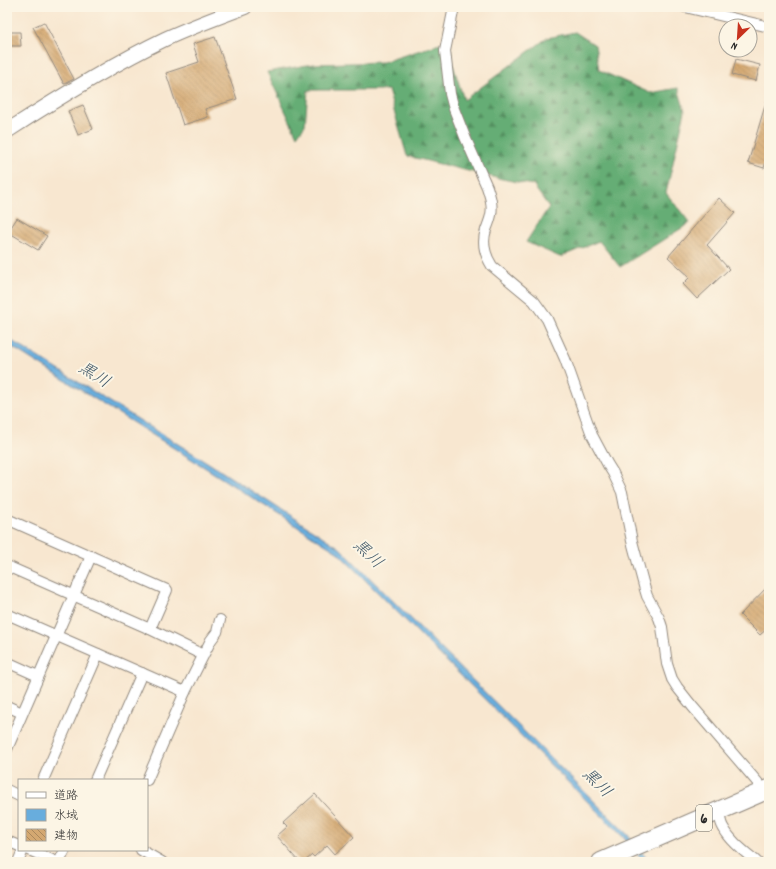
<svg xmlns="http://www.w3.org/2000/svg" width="776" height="869" viewBox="0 0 776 869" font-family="Dekko,'Klee One',sans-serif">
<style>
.forest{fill:url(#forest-firs);stroke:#486c50}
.water{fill:#68addd;stroke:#4a6c84}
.building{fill:url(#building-back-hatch)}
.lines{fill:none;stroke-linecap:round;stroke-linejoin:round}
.street-casing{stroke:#92897e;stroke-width:12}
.secondary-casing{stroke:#92897e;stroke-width:16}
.highway-casing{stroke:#92897e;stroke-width:20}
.street{stroke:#fff;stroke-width:10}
.secondary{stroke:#fff;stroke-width:14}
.highway{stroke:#fff;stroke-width:18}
.labels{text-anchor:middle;stroke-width:4;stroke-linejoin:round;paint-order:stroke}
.shield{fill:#fcf5e5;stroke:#6a6863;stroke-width:1}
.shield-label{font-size:15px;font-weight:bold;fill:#2b2b2b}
.water-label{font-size:17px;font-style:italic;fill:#405869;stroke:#fcf5e5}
</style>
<defs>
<pattern id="forest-firs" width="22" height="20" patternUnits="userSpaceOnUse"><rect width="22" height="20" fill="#65ad74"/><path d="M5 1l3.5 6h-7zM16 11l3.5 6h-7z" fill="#538d5f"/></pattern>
<pattern id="building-back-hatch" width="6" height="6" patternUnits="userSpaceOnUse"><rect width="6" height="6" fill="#d4a871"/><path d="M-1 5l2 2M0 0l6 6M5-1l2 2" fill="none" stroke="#ac895d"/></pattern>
</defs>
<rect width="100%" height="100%" fill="#fcf5e5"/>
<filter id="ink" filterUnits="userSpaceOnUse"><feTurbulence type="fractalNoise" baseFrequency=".025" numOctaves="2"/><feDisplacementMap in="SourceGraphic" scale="8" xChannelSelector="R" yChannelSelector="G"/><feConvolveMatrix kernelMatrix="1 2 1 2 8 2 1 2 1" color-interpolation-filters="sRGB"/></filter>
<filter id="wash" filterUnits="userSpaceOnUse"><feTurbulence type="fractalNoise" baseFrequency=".012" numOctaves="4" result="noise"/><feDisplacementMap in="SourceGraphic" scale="16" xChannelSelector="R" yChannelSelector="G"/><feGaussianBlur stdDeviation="0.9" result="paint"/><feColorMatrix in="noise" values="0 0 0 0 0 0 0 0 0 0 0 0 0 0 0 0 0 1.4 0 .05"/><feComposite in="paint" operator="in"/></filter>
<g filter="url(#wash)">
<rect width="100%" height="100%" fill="#f8e7d0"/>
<!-- forest -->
<path class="forest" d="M575 32 595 45 599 70 650 93 678 88 685 111 666 193 690 223 620 267 599 241 560 257 526 242 549 207 533 185 497 178 407 156 388 90H308L305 125 297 136 267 72 313 64 383 62 449 41 453 65 464 100 528 52 547 38Z"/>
<!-- water -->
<path class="water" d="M7 338 207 462 317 533 340 548 626 833 644 855 651 862H644L623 837 337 552 204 467 7 344Z"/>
<g id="blocks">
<!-- building -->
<g class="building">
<path d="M44 22 74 79 64 84 33 27Z"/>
<path d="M7 32H20L21 46H7Z"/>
<path d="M215 37 237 99 205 109 208 117 183 125 166 73 199 62 193 44Z"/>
<path d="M736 59 760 65 756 81 732 75Z"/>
<path d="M767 99 769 100V151L764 168 748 163Z"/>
<path d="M83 105 93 129 78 135 68 111Z"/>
<path d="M719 198 735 213 707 245 729 269 697 299 683 284 690 277 668 257Z"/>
<path d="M17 218 47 236 38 250 8 232Z"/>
<path d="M769 585V627L760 635 740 615Z"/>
<path d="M315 794 354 837 335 854 327 845 314 857 312 855 304 862H300L277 836 287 827 283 823Z"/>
</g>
</g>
</g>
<g filter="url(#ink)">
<use href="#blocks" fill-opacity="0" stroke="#92897e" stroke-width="1"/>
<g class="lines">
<!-- street casing -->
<g class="street-casing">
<g id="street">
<path d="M454 7 445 51 450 94 454 109 465 137 487 187C490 196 493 205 491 215 490 220 488 225 486 230 482 242 485 255 492 266L534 301 547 319 565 359 592 435 608 465 613 473 622 492 632 541 644 586 647 596 659 618 662 627 667 664 672 679 677 687 692 706 765 791"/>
<path d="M685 7 769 27"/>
<path d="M7 519 167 590 150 629"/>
<path d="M7 566 150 629 203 655"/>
<path d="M7 614 185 692"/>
<path d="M7 662 38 676"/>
<path d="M7 706 22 713"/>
<path d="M7 749 91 556"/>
<path d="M43 780 98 654"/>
<path d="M95 780 142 673"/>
<path d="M147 780 185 692 211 640 217 632 220 620"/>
<path d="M7 790 19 796"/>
<path d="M719 811C720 817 720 822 723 827 730 841 745 852 757 862"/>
<path d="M7 841 19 846"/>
<path d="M29 850 57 862"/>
<path d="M141 850 162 862"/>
<path d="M18 862 23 850"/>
<path d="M59 862 65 850"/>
</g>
</g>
<!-- secondary casing -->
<g class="secondary-casing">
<path id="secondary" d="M7 131C58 98 111 65 165 39 191 27 218 17 245 7"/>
</g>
<!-- highway casing -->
<g class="highway-casing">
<path id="highway" d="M601 862 769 789"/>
</g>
<!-- street -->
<use href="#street" class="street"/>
<!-- secondary -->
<use href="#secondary" class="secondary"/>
<!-- highway -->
<use href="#highway" class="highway"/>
</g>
</g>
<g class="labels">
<!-- shield labels -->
<rect class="shield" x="696" y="805" width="16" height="26" rx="3"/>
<g class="shield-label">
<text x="704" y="823">6</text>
</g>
<!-- water labels -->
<g class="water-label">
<text transform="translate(95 374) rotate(32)" y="6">黒川</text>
<text transform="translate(369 553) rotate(44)" y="6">黒川</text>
<text transform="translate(598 782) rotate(45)" y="6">黒川</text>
</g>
</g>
<!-- margin -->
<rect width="776" height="869" fill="none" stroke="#fcf5e5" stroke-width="24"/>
<!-- legend -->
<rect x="18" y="779" width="130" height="72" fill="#fcf5e5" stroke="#a8a49b"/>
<rect x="26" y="792" width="20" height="6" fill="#ffffff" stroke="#a8a49b"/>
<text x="54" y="799" font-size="12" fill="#2b2b2b">道路</text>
<rect x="26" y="809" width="20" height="12" fill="#68addd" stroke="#a8a49b"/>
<text x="54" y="819" font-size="12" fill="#2b2b2b">水域</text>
<rect x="26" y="829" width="20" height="12" fill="url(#building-back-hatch)" stroke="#a8a49b"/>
<text x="54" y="839" font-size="12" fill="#2b2b2b">建物</text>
<!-- north arrow -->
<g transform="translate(738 38) rotate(205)"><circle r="19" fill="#fcf5e5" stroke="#a8a49b"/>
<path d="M0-3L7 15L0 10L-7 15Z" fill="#c8321e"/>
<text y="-6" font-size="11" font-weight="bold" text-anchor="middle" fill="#2b2b2b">N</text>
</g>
</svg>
